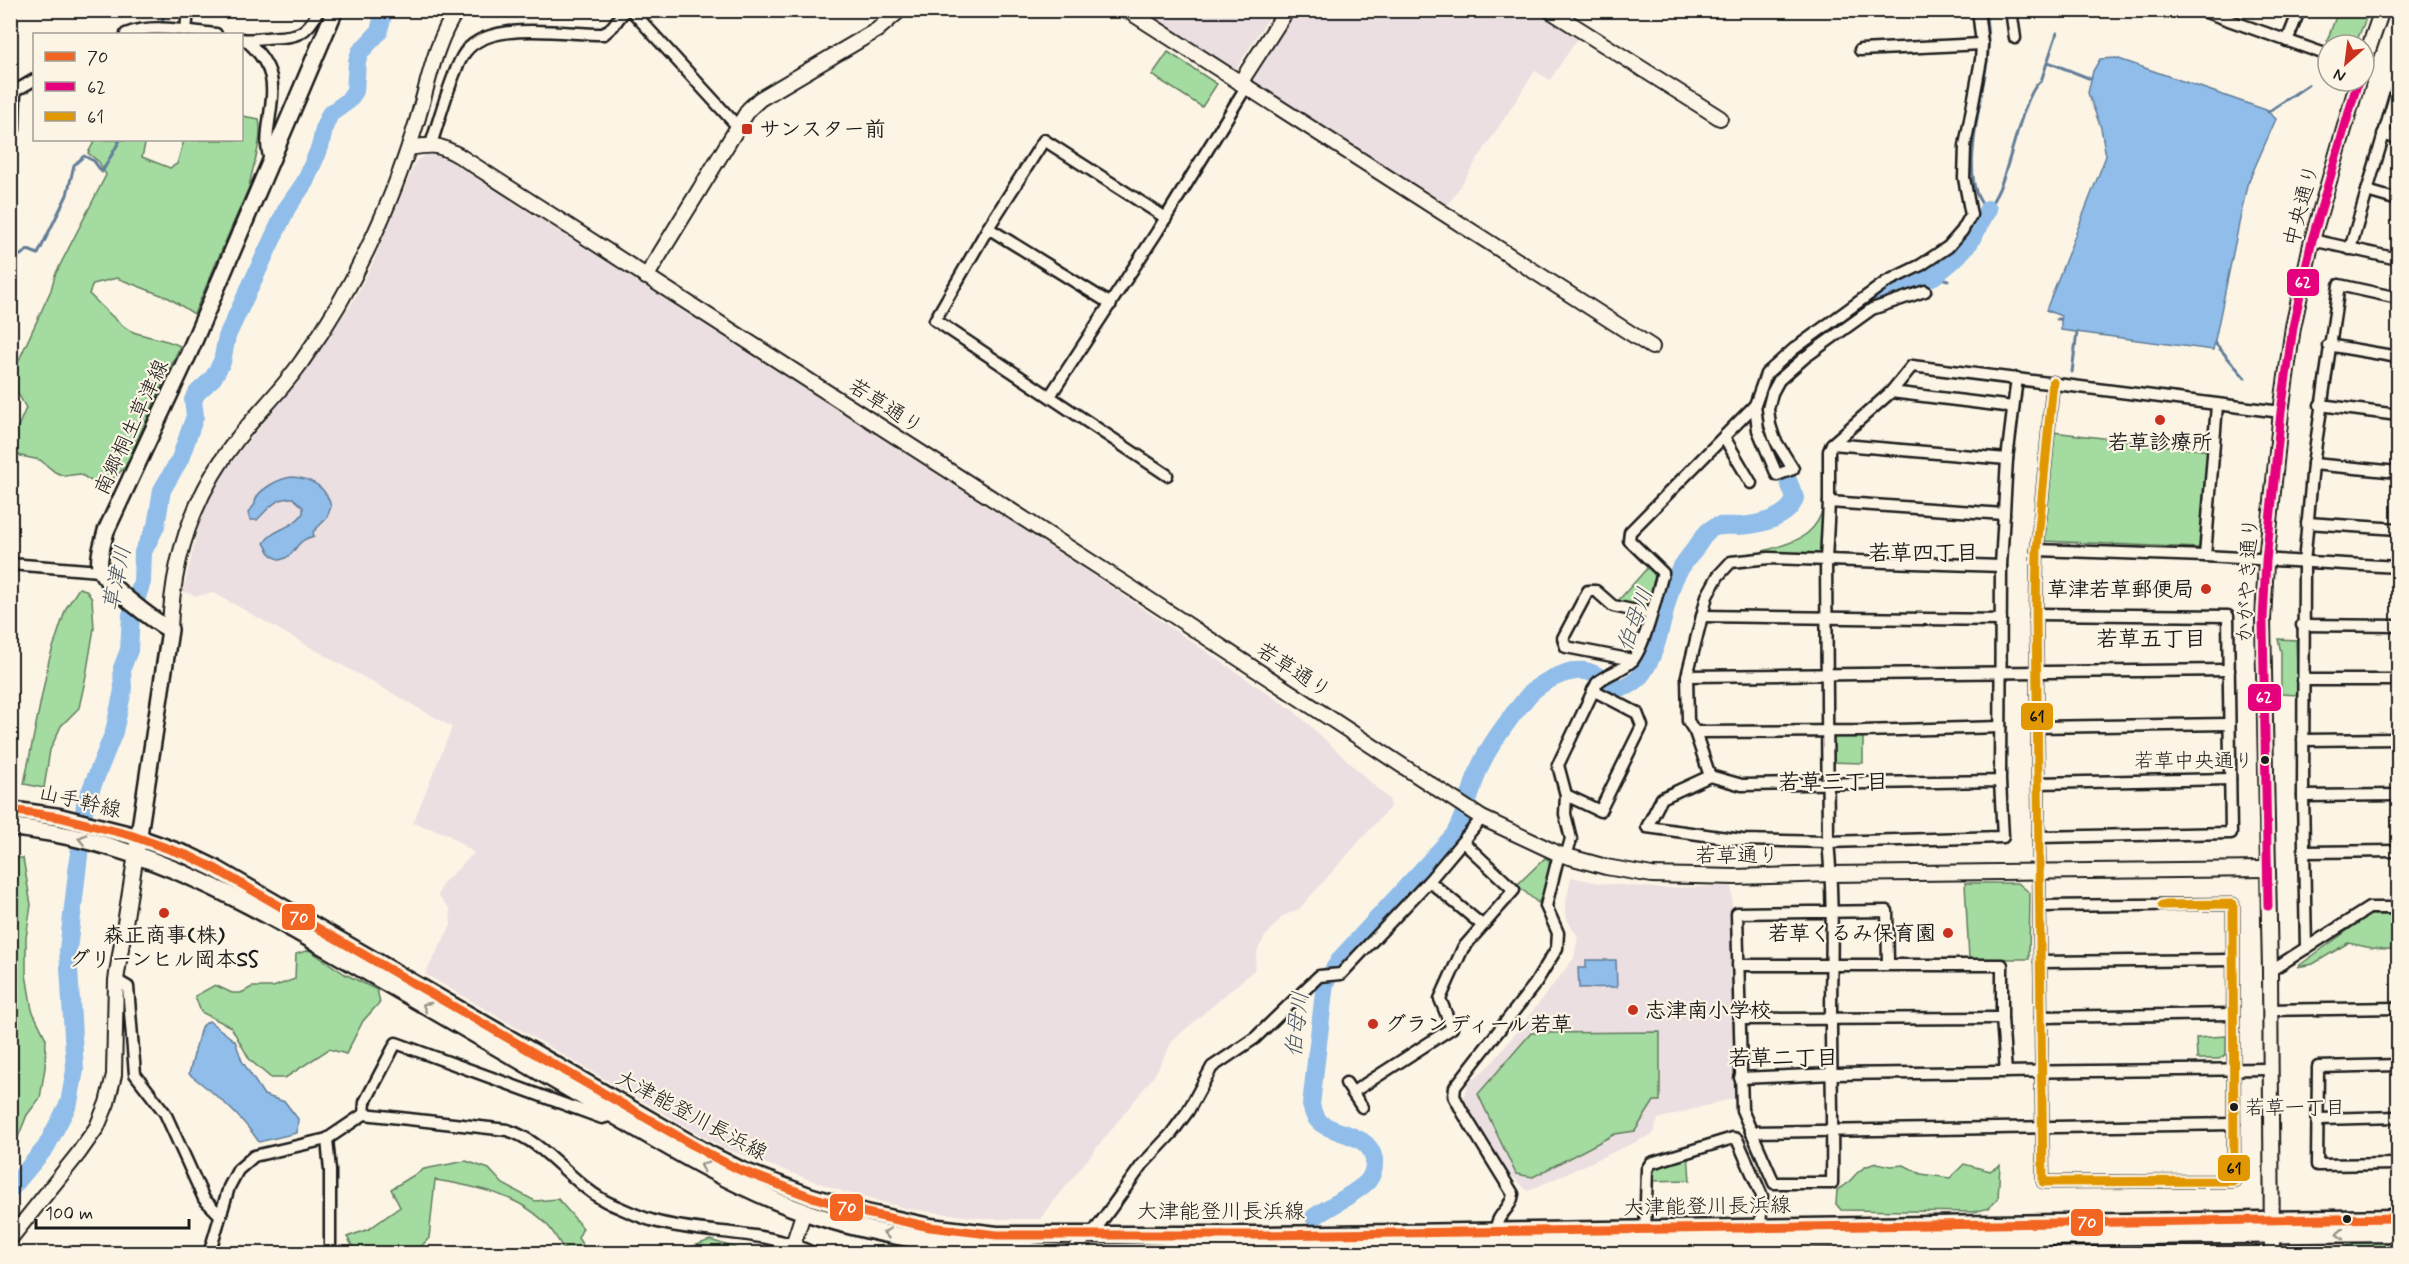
<svg xmlns="http://www.w3.org/2000/svg" width="2409" height="1264" viewBox="0 0 2409 1264" font-family="Mynerve,'Klee One',sans-serif">
<style>
.built{fill:#ecdfe1}
.green{fill:#a4dba0;stroke:#607c5e;stroke-width:1.5}
.water{fill:#90bdea;stroke:#627d98;stroke-width:1.5}
.lines{fill:none;stroke-linecap:round;stroke-linejoin:round}
.stream{stroke:#627d98;stroke-width:3}
.river{stroke:#90bdea;stroke-width:18}
.minor-casing{stroke:#1c1c1c;stroke-width:15}
.tertiary-casing{stroke:#1c1c1c;stroke-width:18}
.secondary-casing{stroke:#1c1c1c;stroke-width:20}
.primary-casing{stroke:#1c1c1c;stroke-width:21}
.minor{stroke:#fcf5e5;stroke-width:10}
.tertiary{stroke:#fcf5e5;stroke-width:14}
.secondary{stroke:#fcf5e5;stroke-width:15}
.primary{stroke:#fcf5e5;stroke-width:16}
.bus-1-casing{stroke:#fcf5e5;stroke-width:14}
.bus-2-casing{stroke:#fcf5e5;stroke-width:14}
.bus-3-casing{stroke:#fcf5e5;stroke-width:14}
.bus-1{stroke:#f26522;stroke-width:9}
.bus-2{stroke:#e5007d;stroke-width:9}
.bus-3{stroke:#e19803;stroke-width:9}
.oneway{stroke:#97938b}
.poi-dot{fill:#c8321e;stroke:#fcf5e5;stroke-width:2}
.bus-dot{fill:#1c1c1c;stroke:#fcf5e5;stroke-width:2}
.labels{text-anchor:middle;stroke-width:4.5;stroke-linejoin:round;paint-order:stroke}
.bus-label{font-size:20px;fill:#1c1c1c;stroke:#fcf5e5;text-anchor:end}
.poi-label{font-size:21px;font-weight:bold;fill:#1c1c1c;stroke:#fcf5e5;text-anchor:start}
.street-label{font-size:21px;fill:#1c1c1c;stroke:#fcf5e5}
.neighbourhood-label{font-size:22px;font-weight:bold;fill:#1c1c1c;stroke:#fcf5e5}
.water-label{font-size:22px;font-style:italic;fill:#455464;stroke:#fcf5e5}
.line-badge{stroke:#fcf5e5;stroke-width:2}
.badge-label{font-size:16px;text-anchor:middle;font-weight:bold;fill:#fff}
.pale-badge-label{font-size:16px;text-anchor:middle;font-weight:bold;fill:#111}
</style>
<rect width="100%" height="100%" fill="#fcf5e5"/>
<filter id="ink" filterUnits="userSpaceOnUse"><feTurbulence type="fractalNoise" baseFrequency=".0167" numOctaves="2"/><feDisplacementMap in="SourceGraphic" scale="12" xChannelSelector="R" yChannelSelector="G"/><feConvolveMatrix kernelMatrix="1 2 1 2 8 2 1 2 1" color-interpolation-filters="sRGB"/></filter>
<g filter="url(#ink)">
<!-- built -->
<g class="built">
<path d="M1144 11H1273L1236 69Z"/>
<path d="M1295 11H1536L1578 38 1550 80 1535 71 1446 208 1250 81Z"/>
<path d="M428 153 440 155 1083 568 1294 711 1389 799 1391 806 1299 909 1283 916 1265 937 1258 949 1254 970 1173 1040 1154 1076 1040 1219H988L909 1209 844 1192 723 1148 425 974 451 925 450 909 438 896 442 884 474 853 447 834 413 823 452 727 214 593 197 596 183 592 200 520 214 486 242 449 300 378 352 303 371 267 416 161Z"/>
<path d="M1571 877 1599 883 1656 888 1732 886 1734 1098 1658 1119 1653 1134 1528 1191 1505 1170 1465 1103 1464 1095 1468 1084 1493 1062 1574 958 1578 937 1566 918 1565 907Z"/>
<path d="M2095 1248 2104 1253H1958L1962 1250Z"/>
</g>
<!-- green -->
<g class="green">
<path d="M2338 11H2369L2355 45H2337L2327 41Z"/>
<path d="M1168 52 1217 84 1202 107 1152 75Z"/>
<path d="M242 116 259 119C263 143 253 163 249 187L194 314 169 298 117 278 93 284 89 294C99 303 119 325 131 331 147 338 164 338 180 346L125 467 113 479 96 484 80 474 64 476 55 472 40 460 21 456 11 449V443L26 408 13 384V373L51 290 55 275 106 175 99 162 88 153 95 140H146L142 157 170 168 177 164 184 140H242Z"/>
<path d="M2053 432 2209 451 2200 548 2043 541Z"/>
<path d="M1821 514 1824 515 1822 549 1819 553 1764 554 1763 551C1787 544 1811 540 1821 514Z"/>
<path d="M1649 566C1660 577 1653 589 1649 602L1641 607 1617 602Z"/>
<path d="M79 588 86 590 92 599 94 628 86 676 79 708 61 726 50 750 44 788 24 784 49 660 66 608Z"/>
<path d="M2278 639 2296 640 2298 695 2281 694V652Z"/>
<path d="M1829 731H1863V763L1828 762Z"/>
<path d="M11 858H23L31 905 26 938V974L32 1010 46 1039 45 1068 40 1098 27 1115 16 1142 11 1148Z"/>
<path d="M1545 858 1549 860C1551 872 1545 893 1538 903L1517 885Z"/>
<path d="M1965 883H2018L2030 893 2029 959H1969Z"/>
<path d="M2369 915H2398V950L2372 948 2348 943 2313 964 2297 967Z"/>
<path d="M309 950 345 974 377 990 380 1002 363 1021 346 1054 329 1049 285 1078H271L250 1060 231 1027 201 1012 195 996 215 985 232 993H241L252 987H273L295 979 296 954Z"/>
<path d="M1660 1032V1101H1654L1635 1131 1615 1134 1533 1177 1516 1174 1478 1094 1531 1033Z"/>
<path d="M2226 1036V1054L2219 1059H2197L2196 1038Z"/>
<path d="M1688 1154 1690 1180 1651 1181 1652 1170 1656 1165Z"/>
<path d="M466 1161 489 1169 503 1184 535 1201 558 1199 583 1228 578 1238 588 1253H568C560 1246 556 1235 549 1227 522 1195 474 1186 435 1180L429 1238 415 1253 356 1252 347 1237 369 1229 400 1207 391 1189 424 1169Z"/>
<path d="M1877 1163 1891 1166 1904 1165 1921 1174 1950 1178 1964 1164 1990 1171 2000 1165 1998 1199 1989 1208 1974 1212 1841 1210 1836 1204 1837 1190C1856 1182 1851 1169 1877 1163Z"/>
<path d="M710 1240 736 1248 737 1253H675Z"/>
<path d="M2398 1240V1253H2348L2347 1242Z"/>
<path d="M1812 1247 1835 1251 1877 1250 1880 1253 1763 1254C1774 1243 1798 1248 1812 1247Z"/>
</g>
<!-- water -->
<g class="water">
<path d="M2116 58 2266 110 2276 119 2247 185 2213 350 2061 330V316L2046 310 2106 156 2101 128 2088 93 2093 71 2100 59Z"/>
<path d="M292 477C311 478 327 487 331 507L326 519 313 532 314 536C291 542 299 555 280 560L271 555 264 543C272 529 293 529 303 513V507L293 498C276 497 268 509 257 520H250L248 513 255 504C254 491 280 478 292 477Z"/>
<path d="M1586 960H1616L1617 987 1579 988 1578 968H1586Z"/>
<path d="M209 1021 235 1041 242 1061 264 1095 285 1102 298 1119 297 1133 259 1142C241 1115 214 1093 189 1074L201 1027Z"/>
</g>
<g class="lines">
<!-- stream -->
<g class="stream">
<path d="M1986 10C1986 24 1989 39 1988 52 1986 87 1954 187 1988 209 1993 201 1998 193 2001 184 2010 163 2025 90 2041 81L2057 33"/>
<path d="M161 34 164 10"/>
<path d="M2048 62 2091 79"/>
<path d="M2268 112 2308 85"/>
<path d="M10 262 28 250 38 254 67 195 74 165 84 156 94 161 102 172 120 140"/>
<path d="M1934 276 1948 280"/>
<path d="M2057 319H2061"/>
<path d="M2215 343 2245 378"/>
<path d="M2072 372 2077 332"/>
</g>
<!-- river -->
<g class="river">
<path d="M1856 316 1875 302 1934 276 1955 259 1970 242 1988 209"/>
<path d="M1771 389 1790 362 1816 344"/>
<path d="M10 1190 46 1147 69 1103 75 1070 68 950 85 804 114 732 123 690 122 668 129 650 131 615 142 582 143 552 156 526 162 490 180 459 195 416 193 400 197 393 213 378 222 362 227 336 287 208 305 182 320 147 325 125 330 114 348 101 355 91 357 61 360 52 379 32 384 10"/>
<path d="M1314 1217C1328 1207 1357 1193 1368 1181 1373 1174 1375 1167 1374 1159 1369 1134 1339 1135 1322 1124 1315 1119 1313 1113 1311 1105L1325 983 1341 958 1454 835C1466 814 1470 793 1478 771 1487 749 1500 732 1514 713 1521 706 1527 695 1535 689 1548 679 1569 669 1585 671 1605 673 1617 704 1641 675 1660 651 1663 608 1674 580 1679 568 1689 557 1697 546 1701 541 1705 532 1711 529 1718 524 1730 526 1738 526 1757 525 1789 519 1795 498L1767 427"/>
</g>
<!-- minor casing -->
<g class="minor-casing">
<g id="minor">
<path d="M631 10 739 128"/>
<path d="M2011 10 2015 38"/>
<path d="M2200 10 2328 55"/>
<path d="M186 31 188 10"/>
<path d="M126 34C153 23 187 31 216 34"/>
<path d="M242 39C250 41 258 38 266 38 295 36 305 38 319 10"/>
<path d="M246 40C280 71 273 89 268 130 267 143 266 150 271 162"/>
<path d="M2287 41 2299 11 2297 10"/>
<path d="M1860 50 1982 44"/>
<path d="M15 91 34 80"/>
<path d="M2383 134 2398 139"/>
<path d="M10 138 14 129 15 91"/>
<path d="M431 144C440 118 449 81 462 57 483 17 567 35 604 34L613 26 625 10"/>
<path d="M2367 191 2398 200"/>
<path d="M1166 218 1044 140 988 228 935 320 1167 475"/>
<path d="M988 228 1111 304"/>
<path d="M2312 240 2398 259"/>
<path d="M2350 249 2398 86"/>
<path d="M1925 291 1872 309 1804 358 1779 380 1772 393 1768 409 1770 425 1775 440 1793 469 1777 475 1758 430 1755 405 1766 374 1794 349 1886 282 1921 265 1948 247 1962 231 1971 215 1964 178 1965 146 1981 60 1982 44 1978 10"/>
<path d="M2328 345 2398 357"/>
<path d="M1891 392 2013 407"/>
<path d="M1050 396 1157 232 1246 87"/>
<path d="M2320 405 2398 415"/>
<path d="M1724 437 1751 483"/>
<path d="M1832 444 2007 459"/>
<path d="M2313 464 2398 472"/>
<path d="M1829 502 2004 514"/>
<path d="M2307 523 2398 529"/>
<path d="M2037 550 2205 556 2398 567"/>
<path d="M2205 556 2217 405"/>
<path d="M10 564 100 571"/>
<path d="M2036 614 2228 616 2231 833 2038 837"/>
<path d="M1702 616 2001 620"/>
<path d="M2302 625 2398 626"/>
<path d="M1633 660 1566 647 1563 638 1588 591H1596L1613 606 1651 614"/>
<path d="M1687 676 2229 670"/>
<path d="M2303 680H2398"/>
<path d="M2036 727 2229 724"/>
<path d="M1695 732 1863 731 2000 727"/>
<path d="M2303 740 2398 739"/>
<path d="M1710 776 1695 732 1688 721 1687 676 1707 596 1718 576 1731 562 1769 558 2001 566"/>
<path d="M2000 781 1742 785 1710 776 1662 798 1647 827 1742 840 1828 842 2003 837 2000 781 2001 566 2007 459 2017 378"/>
<path d="M2038 783 2230 779"/>
<path d="M1566 795 1600 811 1642 726 1637 713 1593 690"/>
<path d="M2303 796 2398 795"/>
<path d="M2305 852 2398 851"/>
<path d="M1566 856 1571 839 1565 814 1566 795 1558 765 1597 683C1607 673 1622 671 1632 661 1645 647 1657 593 1663 573L1629 540 1630 532 1755 405"/>
<path d="M1429 881 1482 925"/>
<path d="M2040 906 2233 904 2234 1181 2043 1182 2036 614 2037 550 2053 382"/>
<path d="M2306 948 2303 796 2304 563 2313 464 2339 285 2398 298"/>
<path d="M2040 962 2232 960"/>
<path d="M1888 963 1887 911 1737 913 1742 1110 1774 1183H1832C1833 1129 1831 1074 1831 1019 1831 960 1834 901 1828 842L1826 560 1829 502V451L1832 444 1891 392 1912 366 2281 412"/>
<path d="M1738 965H2002V1018L2006 1072"/>
<path d="M2270 971 2369 908H2398"/>
<path d="M116 980 128 987 135 1074 165 1113 204 1199 220 1215"/>
<path d="M2270 1010 2398 1008"/>
<path d="M2041 1017 2232 1014"/>
<path d="M1739 1019 2002 1018"/>
<path d="M2398 1065 2318 1067 2317 1165 2398 1164"/>
<path d="M1740 1078 1833 1074 2269 1069"/>
<path d="M1346 1083 1362 1107"/>
<path d="M1353 1092 1452 1028 1440 999 1463 948 1514 890 1463 842"/>
<path d="M364 1114 365 1102 396 1043 602 1118 613 1115"/>
<path d="M2319 1119 2398 1117"/>
<path d="M1751 1132 2234 1124"/>
<path d="M327 1139 330 1171V1254"/>
<path d="M1645 1235 1647 1169 1651 1163 1733 1138 1737 1139 1762 1196 1760 1228"/>
<path d="M1068 1253 1093 1233 1142 1165 1171 1134 1188 1111 1212 1067 1255 1038 1319 976 1341 974 1429 881 1482 818"/>
<path d="M209 1254 229 1187 238 1170 254 1156 327 1139 364 1114 507 1130C547 1142 571 1185 611 1204 625 1210 639 1217 654 1221 707 1236 765 1228 815 1254"/>
<path d="M1501 1254C1500 1246 1495 1237 1496 1229 1497 1213 1511 1210 1513 1194L1463 1113 1454 1096 1455 1087 1535 984 1557 948 1558 933 1546 906 1559 854"/>
</g>
</g>
<!-- tertiary casing -->
<g class="tertiary-casing">
<g id="tertiary">
<path d="M1127 10 1652 347"/>
<path d="M1549 10 1720 118"/>
<path d="M2364 62 2382 10"/>
<path d="M1240 83 1287 10"/>
<path d="M409 148C432 144 438 144 458 155L1133 589 1482 818 1559 854 1606 867 1652 875 1735 877 1831 874 2267 869"/>
<path d="M646 277 749 109 760 99 877 30 900 10"/>
<path d="M170 630C172 558 193 495 238 438 259 411 283 389 302 361 327 326 350 287 368 248 388 207 404 164 417 121 428 84 435 42 457 10"/>
<path d="M10 1239 78 1154 97 1127 107 1103 114 1075 116 980 136 854"/>
<path d="M793 1245 804 1211"/>
<path d="M2272 1254 2270 971 2263 620 2266 561 2281 412 2293 327 2312 240 2358 81"/>
</g>
</g>
<!-- secondary casing -->
<g class="secondary-casing">
<path id="secondary" d="M137 848 170 630C156 622 102 583 100 568 98 556 103 543 106 531L189 353 335 10"/>
</g>
<!-- primary casing -->
<g class="primary-casing">
<g id="primary">
<path d="M10 810 59 817 130 835 189 856 214 868 712 1156 740 1170 809 1196 866 1213 930 1227 997 1235H1263L2398 1218"/>
<path d="M10 827C131 839 225 890 328 949 417 1000 505 1052 594 1103 662 1143 731 1186 805 1212 890 1241 981 1250 1069 1253L1678 1241 2398 1233"/>
</g>
</g>
<!-- minor -->
<use href="#minor" class="minor"/>
<!-- tertiary -->
<use href="#tertiary" class="tertiary"/>
<!-- secondary -->
<use href="#secondary" class="secondary"/>
<!-- primary -->
<use href="#primary" class="primary"/>
<!-- bus-1 casing -->
<g class="bus-1-casing">
<path id="bus-1" d="M10 810 59 817 130 835 189 856 214 868 712 1156 740 1170 809 1196 866 1213 930 1227 997 1235H1263L2398 1218"/>
</g>
<!-- bus-2 casing -->
<g class="bus-2-casing">
<path id="bus-2" d="M2268 906 2263 620 2266 561 2281 412 2293 327 2312 240 2358 81"/>
</g>
<!-- bus-3 casing -->
<g class="bus-3-casing">
<path id="bus-3" d="M2053 382 2037 550 2036 614 2043 1182 2234 1181 2233 904 2162 905"/>
</g>
<!-- bus-1 -->
<use href="#bus-1" class="bus-1"/>
<!-- bus-2 -->
<use href="#bus-2" class="bus-2"/>
<!-- bus-3 -->
<use href="#bus-3" class="bus-3"/>
</g>
<!-- one-way arrows -->
<defs><path id="oneway-chevron" d="M-2-3.5L2.5 0L-2 3.5" fill="none" stroke-width="1.6" stroke-linecap="round" stroke-linejoin="round" transform="scale(1.5)"/></defs>
<g class="oneway">
<use href="#oneway-chevron" transform="translate(82 839) rotate(-167)"/>
<use href="#oneway-chevron" transform="translate(426 1006) rotate(-150)"/>
<use href="#oneway-chevron" transform="translate(704 1166) rotate(-153)"/>
<use href="#oneway-chevron" transform="translate(887 1233) rotate(-170)"/>
<use href="#oneway-chevron" transform="translate(2340 1234) rotate(179)"/>
</g>
</g>
<!-- markers -->
<g class="poi-dot">
<rect x="741" y="123" width="12" height="12" rx="3"/>
<circle cx="2160" cy="420" r="6"/>
<circle cx="2206" cy="589" r="6"/>
<circle cx="164" cy="913" r="6"/>
<circle cx="1948" cy="933" r="6"/>
<circle cx="1633" cy="1010" r="6"/>
<circle cx="1373" cy="1024" r="6"/>
</g>
<g class="bus-dot">
<circle cx="2265" cy="760" r="5"/>
<circle cx="2234" cy="1107" r="5"/>
<circle cx="2347" cy="1219" r="5"/>
</g>
<g class="labels">
<!-- bus labels -->
<g class="bus-label">
<text x="2254" y="767">若草中央通り</text>
<text x="2245" y="1114" text-anchor="start">若草一丁目</text>
</g>
<!-- poi labels -->
<g class="poi-label">
<text x="759" y="136">サンスター前</text>
<text x="2160" y="449" text-anchor="middle">若草診療所</text>
<text x="2194" y="596" text-anchor="end">草津若草郵便局</text>
<text x="1936" y="940" text-anchor="end">若草くるみ保育園</text>
<text x="164" y="942" text-anchor="middle">森正商事(株)<tspan x="164" dy="24">グリーンヒル岡本SS</tspan></text>
<text x="1645" y="1017">志津南小学校</text>
<text x="1385" y="1031">グランディール若草</text>
</g>
<!-- street labels -->
<g class="street-label">
<text transform="translate(2301 205) rotate(-75)" y="7">中央通り</text>
<text transform="translate(886 406) rotate(33)" y="7">若草通り</text>
<text transform="translate(131 427) rotate(-65)" y="7">南郷桐生草津線</text>
<text transform="translate(2247 580) rotate(-87)" y="7">かがやき通り</text>
<text transform="translate(1294 670) rotate(33)" y="7">若草通り</text>
<text transform="translate(80 801) rotate(13)" y="7">山手幹線</text>
<text x="1737" y="862">若草通り</text>
<text transform="translate(692 1115) rotate(28)" y="7">大津能登川長浜線</text>
<text transform="translate(1707 1206) rotate(-1)" y="7">大津能登川長浜線</text>
<text x="1221" y="1218">大津能登川長浜線</text>
</g>
<!-- neighbourhood labels -->
<g class="neighbourhood-label">
<text x="1923" y="560">若草四丁目</text>
<text x="2151" y="646">若草五丁目</text>
<text x="1833" y="789">若草三丁目</text>
<text x="1783" y="1065">若草二丁目</text>
</g>
<!-- water labels -->
<g class="water-label">
<text transform="translate(116 578) rotate(-78)" y="8">草津川</text>
<text transform="translate(1634 619) rotate(-70)" y="8">伯母川</text>
<text transform="translate(1296 1024) rotate(-83)" y="8">伯母川</text>
</g>
</g>
<g class="line-badge">
<rect x="2286" y="268" width="34" height="29" rx="6" fill="#e5007d"/>
<rect x="2247" y="683" width="35" height="29" rx="6" fill="#e5007d"/>
<rect x="2020" y="702" width="34" height="29" rx="6" fill="#e19803"/>
<rect x="281" y="903" width="35" height="28" rx="6" fill="#f26522"/>
<rect x="2217" y="1154" width="34" height="28" rx="6" fill="#e19803"/>
<rect x="829" y="1193" width="35" height="29" rx="6" fill="#f26522"/>
<rect x="2070" y="1208" width="34" height="29" rx="6" fill="#f26522"/>
</g>
<g class="badge-label">
<text x="2303" y="288">62</text>
<text x="2264" y="703">62</text>
<text x="299" y="923">70</text>
<text x="847" y="1213">70</text>
<text x="2087" y="1228">70</text>
</g>
<g class="pale-badge-label">
<text x="2037" y="722">61</text>
<text x="2234" y="1174">61</text>
</g>
<!-- margin -->
<rect width="2409" height="1264" fill="none" stroke="#fcf5e5" stroke-width="36"/>
<rect x="18" y="18" width="2373" height="1228" fill="none" stroke="#1c1c1c" stroke-width="2" filter="url(#ink)"/>
<!-- legend -->
<rect x="33" y="33" width="210" height="108" fill="#fcf5e5" stroke="#a29e95" stroke-width="1.5"/>
<rect x="45" y="52" width="30" height="9" fill="#f26522" stroke="#a29e95" stroke-width="1.5"/>
<text x="87" y="63" font-size="18" fill="#1c1c1c">70</text>
<rect x="45" y="82" width="30" height="9" fill="#e5007d" stroke="#a29e95" stroke-width="1.5"/>
<text x="87" y="93" font-size="18" fill="#1c1c1c">62</text>
<rect x="45" y="112" width="30" height="9" fill="#e19803" stroke="#a29e95" stroke-width="1.5"/>
<text x="87" y="123" font-size="18" fill="#1c1c1c">61</text>
<!-- north arrow -->
<g transform="translate(2346 63) rotate(208)"><circle r="28" fill="#fcf5e5" stroke="#a29e95" stroke-width="1.5"/>
<path d="M0-4.5L10 22L0 15L-10 22Z" fill="#c8321e"/>
<text y="-9" font-size="16" font-weight="bold" text-anchor="middle" fill="#1c1c1c">N</text>
</g>
<!-- scale -->
<path d="M36 1219v9h153v-9" fill="none" stroke="#1c1c1c" stroke-width="3"/>
<text x="45" y="1219" font-size="18" fill="#1c1c1c" stroke="#fcf5e5" stroke-width="4.5" paint-order="stroke">100 m</text>
</svg>
